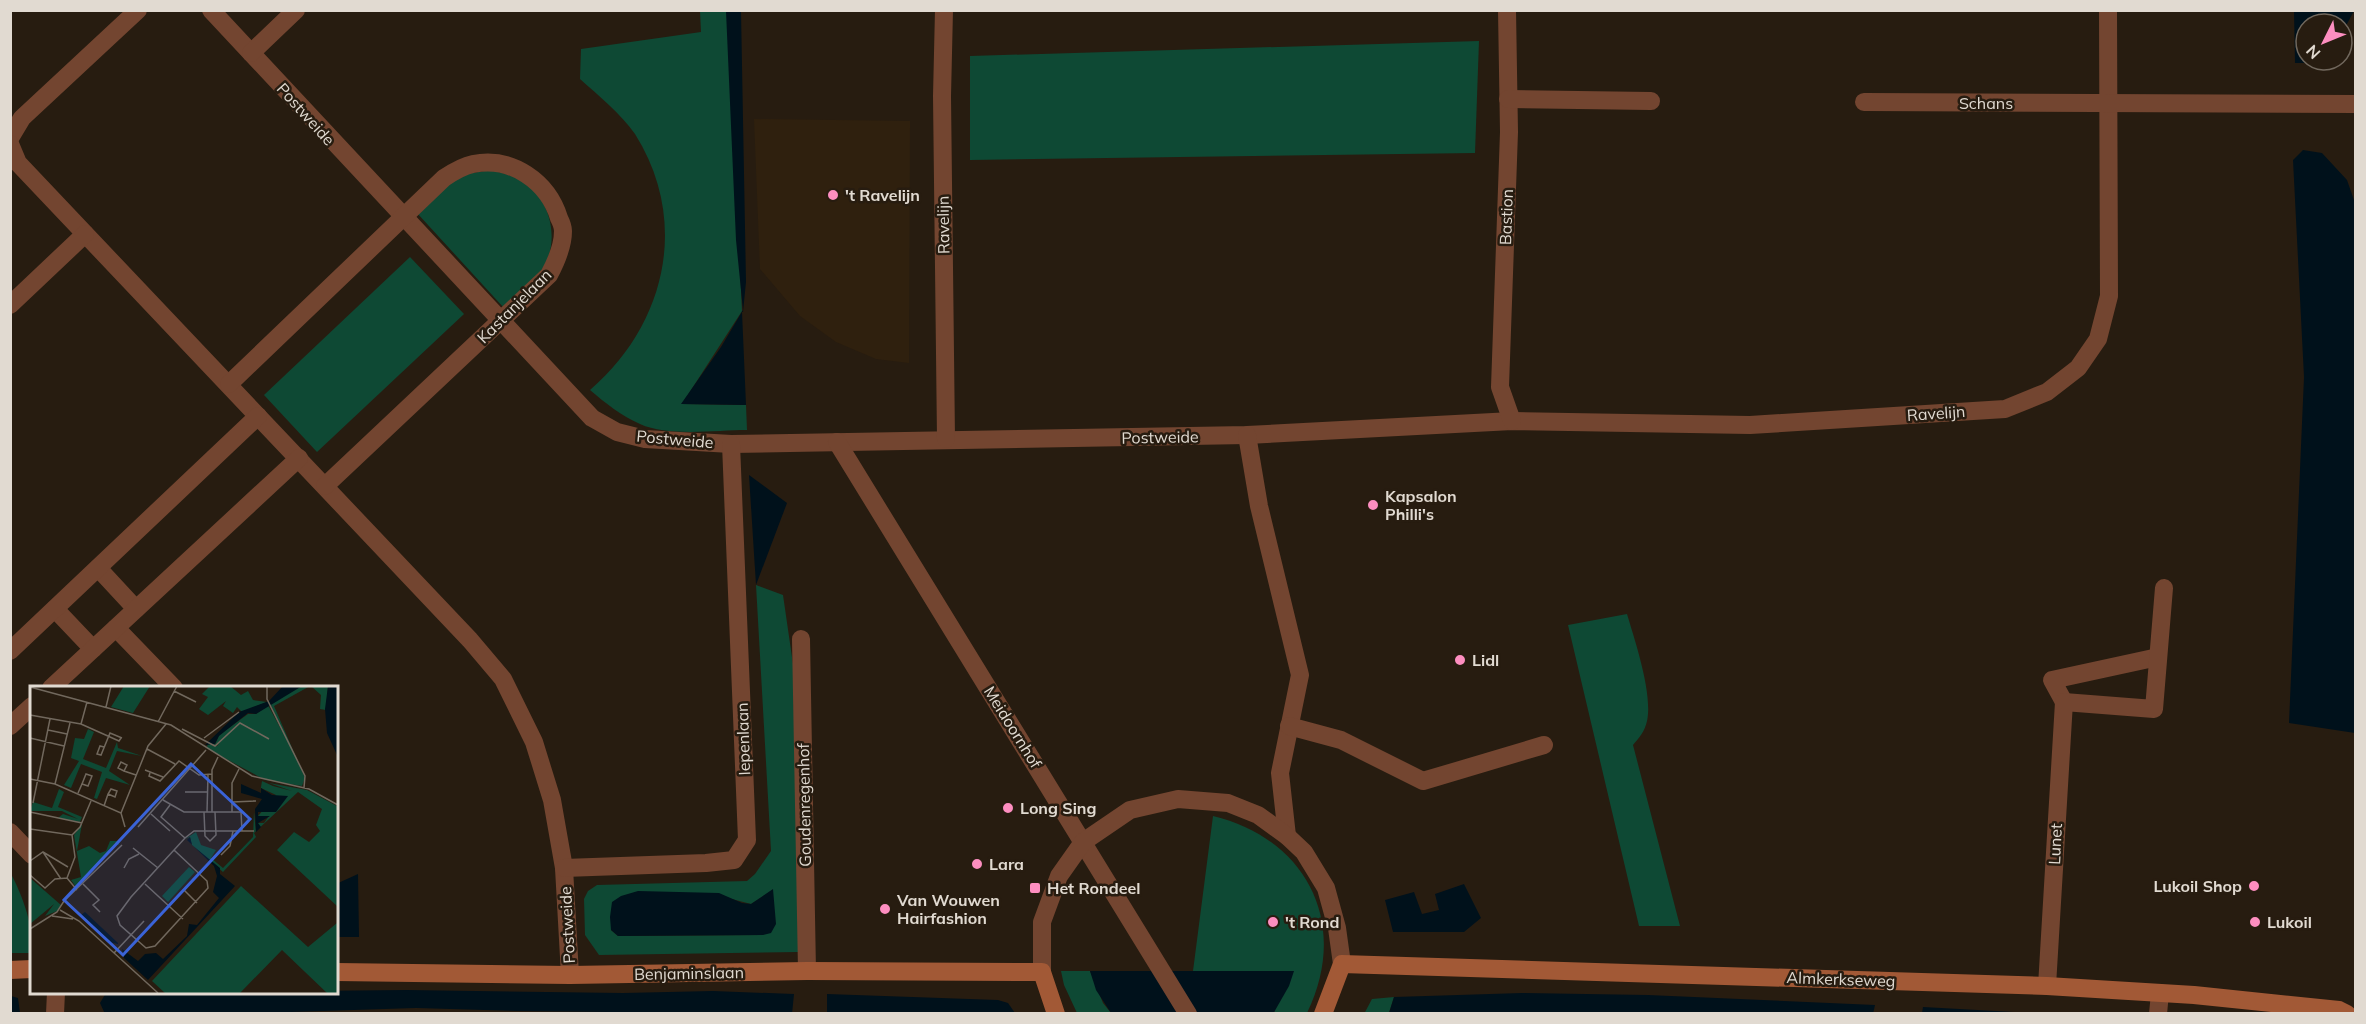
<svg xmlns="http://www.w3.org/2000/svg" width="2366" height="1024" viewBox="0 0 2366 1024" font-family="Mulish,sans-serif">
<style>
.built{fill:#2f200e}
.green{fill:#0e4934;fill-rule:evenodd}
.water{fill:#00111b}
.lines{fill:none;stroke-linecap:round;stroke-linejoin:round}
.street{stroke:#734530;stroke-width:18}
.secondary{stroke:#a25936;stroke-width:18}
.poi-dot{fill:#fd8ec0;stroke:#271c10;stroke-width:2}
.labels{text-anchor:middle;stroke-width:5;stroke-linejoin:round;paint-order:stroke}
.street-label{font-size:16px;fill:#e1dad1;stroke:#271c10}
.poi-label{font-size:16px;font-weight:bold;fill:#e1dad1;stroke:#271c10;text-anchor:start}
.inset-road{fill:none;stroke:#71685d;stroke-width:1.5}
.view{fill:#3a63d7;fill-opacity:0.15;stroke:#3a63d7;stroke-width:3}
.inset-edge{fill:none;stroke:#e1dad1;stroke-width:3}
</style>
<rect width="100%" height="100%" fill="#271c10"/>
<!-- built -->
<path class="built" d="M754 119 910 121 909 363 876 359 836 342 800 316 760 269Z"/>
<!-- green -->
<g class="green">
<path d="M700 11H728L742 311 682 404 746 405 747 430C716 430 668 437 640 424 622 416 605 403 590 390 666 325 690 221 635 134 621 114 598 95 580 79L581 49 701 32Z"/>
<path d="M1479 41 1475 153 970 160V56Z"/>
<path d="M491 170C500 173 513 175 522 180 549 197 559 235 546 263 537 281 518 295 504 308L417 213 460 175Z"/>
<path d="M410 257 464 314 317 452 264 395Z"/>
<path d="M756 585 783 595 793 664 799 952 599 955 585 935 584 899 588 891 597 885 747 881 755 874 771 851ZM773 890 763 935 618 936 611 930 724 897 751 904Z"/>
<path d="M1627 614C1635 641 1653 694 1647 721 1645 731 1639 738 1633 745L1680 926H1639L1568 625Z"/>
<path d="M1213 816C1308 839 1350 925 1307 1013H1273L1275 1011 1193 971Z"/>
<path d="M11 874C21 892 37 933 30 953H11Z"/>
<path d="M1061 971H1090L1103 1003 1111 1013H1077L1064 985Z"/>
<path d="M1394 997 1389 1013 1364 1014 1372 999Z"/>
</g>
<!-- water -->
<g class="water">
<path d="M726 11H741L746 282 743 312H742L746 405 681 404 721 347 743 310 736 240Z"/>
<path d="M2294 11V10L2354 11 2342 33V24H2306V60H2323L2320 63H2295Z"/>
<path d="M2303 150 2322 153 2347 180 2355 203V733L2289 723 2304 377 2293 160Z"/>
<path d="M749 475 787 503 756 585Z"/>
<path d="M358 874 359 937H336V884Z"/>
<path d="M1464 884 1481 918 1464 932H1393L1385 900 1414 892 1422 914 1439 910 1435 894Z"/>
<path d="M773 889 776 924 771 933 763 935 618 936 611 930 610 917 612 902 621 896 638 891 719 893 742 903 751 904Z"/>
<path d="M1090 971H1294L1289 986 1273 1014 1111 1013 1096 990Z"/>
<path d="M407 990 623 993 713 991 794 994 792 1014 518 1011 416 1008 291 1012 105 1014 100 1003 106 993H114Z"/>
<path d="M1522 993 1648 995 1875 1005 1873 1014 1389 1013 1394 997Z"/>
<path d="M827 994 998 1000 1008 1003 1015 1013H827Z"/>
<path d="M11 996 18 998 20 1013H11Z"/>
<path d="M1923 1007 2032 1013H1922Z"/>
</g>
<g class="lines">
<!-- street -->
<g class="street">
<path d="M211 10 592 418 617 432 645 439 731 444 1247 435 1512 421 1750 425 2005 409 2047 392 2078 368 2098 339 2109 296 2108 10"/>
<path d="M944 10 942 96 946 439"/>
<path d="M1507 10 1509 132 1500 387 1512 421"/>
<path d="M251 53 296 10"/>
<path d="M1508 99 1651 101"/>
<path d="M1864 102 2356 104"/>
<path d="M10 138 22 118 138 10"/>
<path d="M10 144 18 163 470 640 503 679 534 742 552 800 564 868 570 975"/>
<path d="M10 305 85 234"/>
<path d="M229 384 444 178C453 172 463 166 473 164 512 156 548 182 559 218 561 222 563 227 563 231 563 246 556 262 549 275L325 486"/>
<path d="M1247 435 1259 506 1300 675 1280 773 1287 836"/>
<path d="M837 442 1188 1014"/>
<path d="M98 568 136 609"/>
<path d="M55 609 93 649"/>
<path d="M116 628 174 688"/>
<path d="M801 639 807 971"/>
<path d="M10 651 258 416"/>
<path d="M51 688 299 458"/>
<path d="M2064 702 2052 680 2158 657"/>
<path d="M10 726 32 706"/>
<path d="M1289 726 1341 740 1423 781 1544 745"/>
<path d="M10 832 32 855"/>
<path d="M564 868 706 863 734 860 747 840 731 444"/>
<path d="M1042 972V922L1059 876 1083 842 1130 810 1178 799 1228 803 1258 815 1287 836 1304 852 1326 888 1337 928 1342 964"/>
<path d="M2047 986 2064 702 2154 709 2164 588"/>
<path d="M55 1014 56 992"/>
<path d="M2158 1014 2160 993"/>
</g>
<!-- secondary -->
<g class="secondary">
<path d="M10 970 32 969"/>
<path d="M336 972 570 975 807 971 1042 972 1056 1014"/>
<path d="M1323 1014 1342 964 2047 986 2194 995 2339 1010 2347 1014"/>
</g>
</g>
<!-- markers -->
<g class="poi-dot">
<circle cx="833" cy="195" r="6"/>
<circle cx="1373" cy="505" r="6"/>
<circle cx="1460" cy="660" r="6"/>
<circle cx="1008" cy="808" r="6"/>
<circle cx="977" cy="864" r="6"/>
<circle cx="2254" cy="886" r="6"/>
<rect x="1029" y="882" width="12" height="12" rx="3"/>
<circle cx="885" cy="909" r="6"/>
<circle cx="1273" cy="922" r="6"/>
<circle cx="2255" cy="922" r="6"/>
</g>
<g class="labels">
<!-- street labels -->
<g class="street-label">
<text x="1986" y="109">Schans</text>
<text transform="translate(306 114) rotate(48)" y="6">Postweide</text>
<text transform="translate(1506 217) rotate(-88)" y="6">Bastion</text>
<text transform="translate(943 225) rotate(-91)" y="6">Ravelijn</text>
<text transform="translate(514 306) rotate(-45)" y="6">Kastanjelaan</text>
<text transform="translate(1936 413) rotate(-4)" y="6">Ravelijn</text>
<text transform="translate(1160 437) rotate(-1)" y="6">Postweide</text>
<text transform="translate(675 439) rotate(5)" y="6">Postweide</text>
<text transform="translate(1013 727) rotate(58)" y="6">Meidoornhof</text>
<text transform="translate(743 739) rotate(-92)" y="6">Iepenlaan</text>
<text transform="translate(804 805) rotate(-91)" y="6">Goudenregenhof</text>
<text transform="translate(2055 844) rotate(-87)" y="6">Lunet</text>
<text transform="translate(567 925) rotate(-93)" y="6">Postweide</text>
<text transform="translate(689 973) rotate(-1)" y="6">Benjaminslaan</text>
<text transform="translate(1841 979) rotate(2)" y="6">Almkerkseweg</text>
</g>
<!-- poi labels -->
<g class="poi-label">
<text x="845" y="201">'t Ravelijn</text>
<text x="1385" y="502">Kapsalon<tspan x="1385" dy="18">Philli's</tspan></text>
<text x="1472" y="666">Lidl</text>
<text x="1020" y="814">Long Sing</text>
<text x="989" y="870">Lara</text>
<text x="2242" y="892" text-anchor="end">Lukoil Shop</text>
<text x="1047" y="894">Het Rondeel</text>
<text x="897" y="906">Van Wouwen<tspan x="897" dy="18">Hairfashion</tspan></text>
<text x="1285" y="928">'t Rond</text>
<text x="2267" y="928">Lukoil</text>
</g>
</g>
<!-- overview -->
<g transform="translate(30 686)">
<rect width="308" height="308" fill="#271c10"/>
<path d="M94 0H120L103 27 81 21ZM180 0H200L211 9 218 5 223 14 237 16 212 26 207 21 203 27 193 20 196 15 178 29 169 23 178 11 172 8ZM272 0H280L244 20 275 92 272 100 235 94 176 62 179 57 183 60H187L191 55 185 59H183L180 55 185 58 189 49 218 28H226L238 19 253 47 240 17ZM281 0H298L296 24 290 23 291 9ZM58 43 64 46 53 73 76 82 87 56 88 62 112 70 87 65 79 85 100 99 76 92 67 113 64 112 72 86 51 78 41 102 34 99 49 75 41 72 45 52 54 53ZM232 95 243 100 262 105 239 97 277 104 307 120V220L247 164 264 146 279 156 290 145 286 139 292 123 268 106 224 147 226 151 193 186 162 159 160 151 155 153 166 146 171 159 186 164 181 172 193 182 223 151 224 126 226 146 228 137H234L239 130H228L246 109 231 102 230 107ZM29 103 34 106 28 121 52 131 50 136 28 132 33 128 48 133 32 125H0L3 116 22 122ZM52 138 47 165 59 160 70 167 76 165 80 155H88L89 159 85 157 46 201 41 194 51 191 44 149ZM159 181 165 186 138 216 132 210ZM0 192 31 219 27 225 15 230 24 218 0 238ZM211 200 278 261 307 237V307H297L252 264 210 307H135L122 295Z" fill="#0e4934"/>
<path d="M253 0H272L226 28 218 27 189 50 185 58 175 59 209 26 239 15ZM298 0H307V69L297 47 295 23ZM211 98 231 107V102L242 109 258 110 246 126H228V130H240L228 137 231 141 226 146 225 123 232 113 211 107ZM160 151 162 159 190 182V188L205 200 118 294 94 272 92 263 108 275 115 268 126 267 133 273 157 250 159 238 167 239 189 212 183 206 187 190 184 180 157 154ZM55 226 88 257V258L78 256 68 247 51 229Z" fill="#00111b"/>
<path class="inset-road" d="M237 0V13L275 90 274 102M0 1 141 39 222 90 279 103 308 119M144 5 166 16M76 21 81 0M0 29 51 38M128 36 147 0M51 38 89 55 91 52M51 38 57 16M152 43 185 60 210 37 239 53M18 44 37 48M0 52 34 60M174 52 209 26M74 61 70 60 67 68 71 69 80 47 92 52M117 63 145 78M115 84 133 91M94 85 88 82 91 76 97 79 94 85 106 89M120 87 119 90 130 95 149 75 169 89 182 88M0 93 25 98 91 127 95 141M25 98 40 37M168 106H155H177M48 107 52 98 58 100 62 90 56 88 52 98M133 114 154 126H211L212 145M202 116 226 115H223M3 117 20 33M140 119 131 131 155 152M74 120 78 108 81 103 87 105 85 111 78 108M0 126 52 137M174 126 175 150 180 155 186 149 185 126M177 126 178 89M182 126V84L188 71M202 126V97L209 83M91 127 118 60 136 38M121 128 140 145M108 141 176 64M0 143 42 149 50 141 61 115M103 162 128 182M144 164 177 195 178 202 125 260 116 262 90 239 87 230 101 211 155 152 164 145H224M13 166 31 193M191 169 200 160 203 145M0 175 13 166 38 181M94 182 99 173 109 168M0 189 15 202 25 193 37 192 47 204M37 192 45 171 42 149M53 198 69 214 63 219 70 226M115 198 153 233M154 204 167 217M30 224 49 235 128 307M22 230 43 233M0 243 27 226 34 215 92 159M84 267 114 235"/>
<path class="view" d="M161 78 220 133 93 269 34 214Z"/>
<rect width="308" height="308" class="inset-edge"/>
</g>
<!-- border -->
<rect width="2366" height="1024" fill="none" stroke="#e1dad1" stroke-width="24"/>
<!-- north arrow -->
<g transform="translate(2324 42) rotate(227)"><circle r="28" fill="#271c10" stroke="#71685d" stroke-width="1.5"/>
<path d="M0-4.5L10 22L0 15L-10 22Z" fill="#fd8ec0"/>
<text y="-9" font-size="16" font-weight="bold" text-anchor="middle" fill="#e1dad1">N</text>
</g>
</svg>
